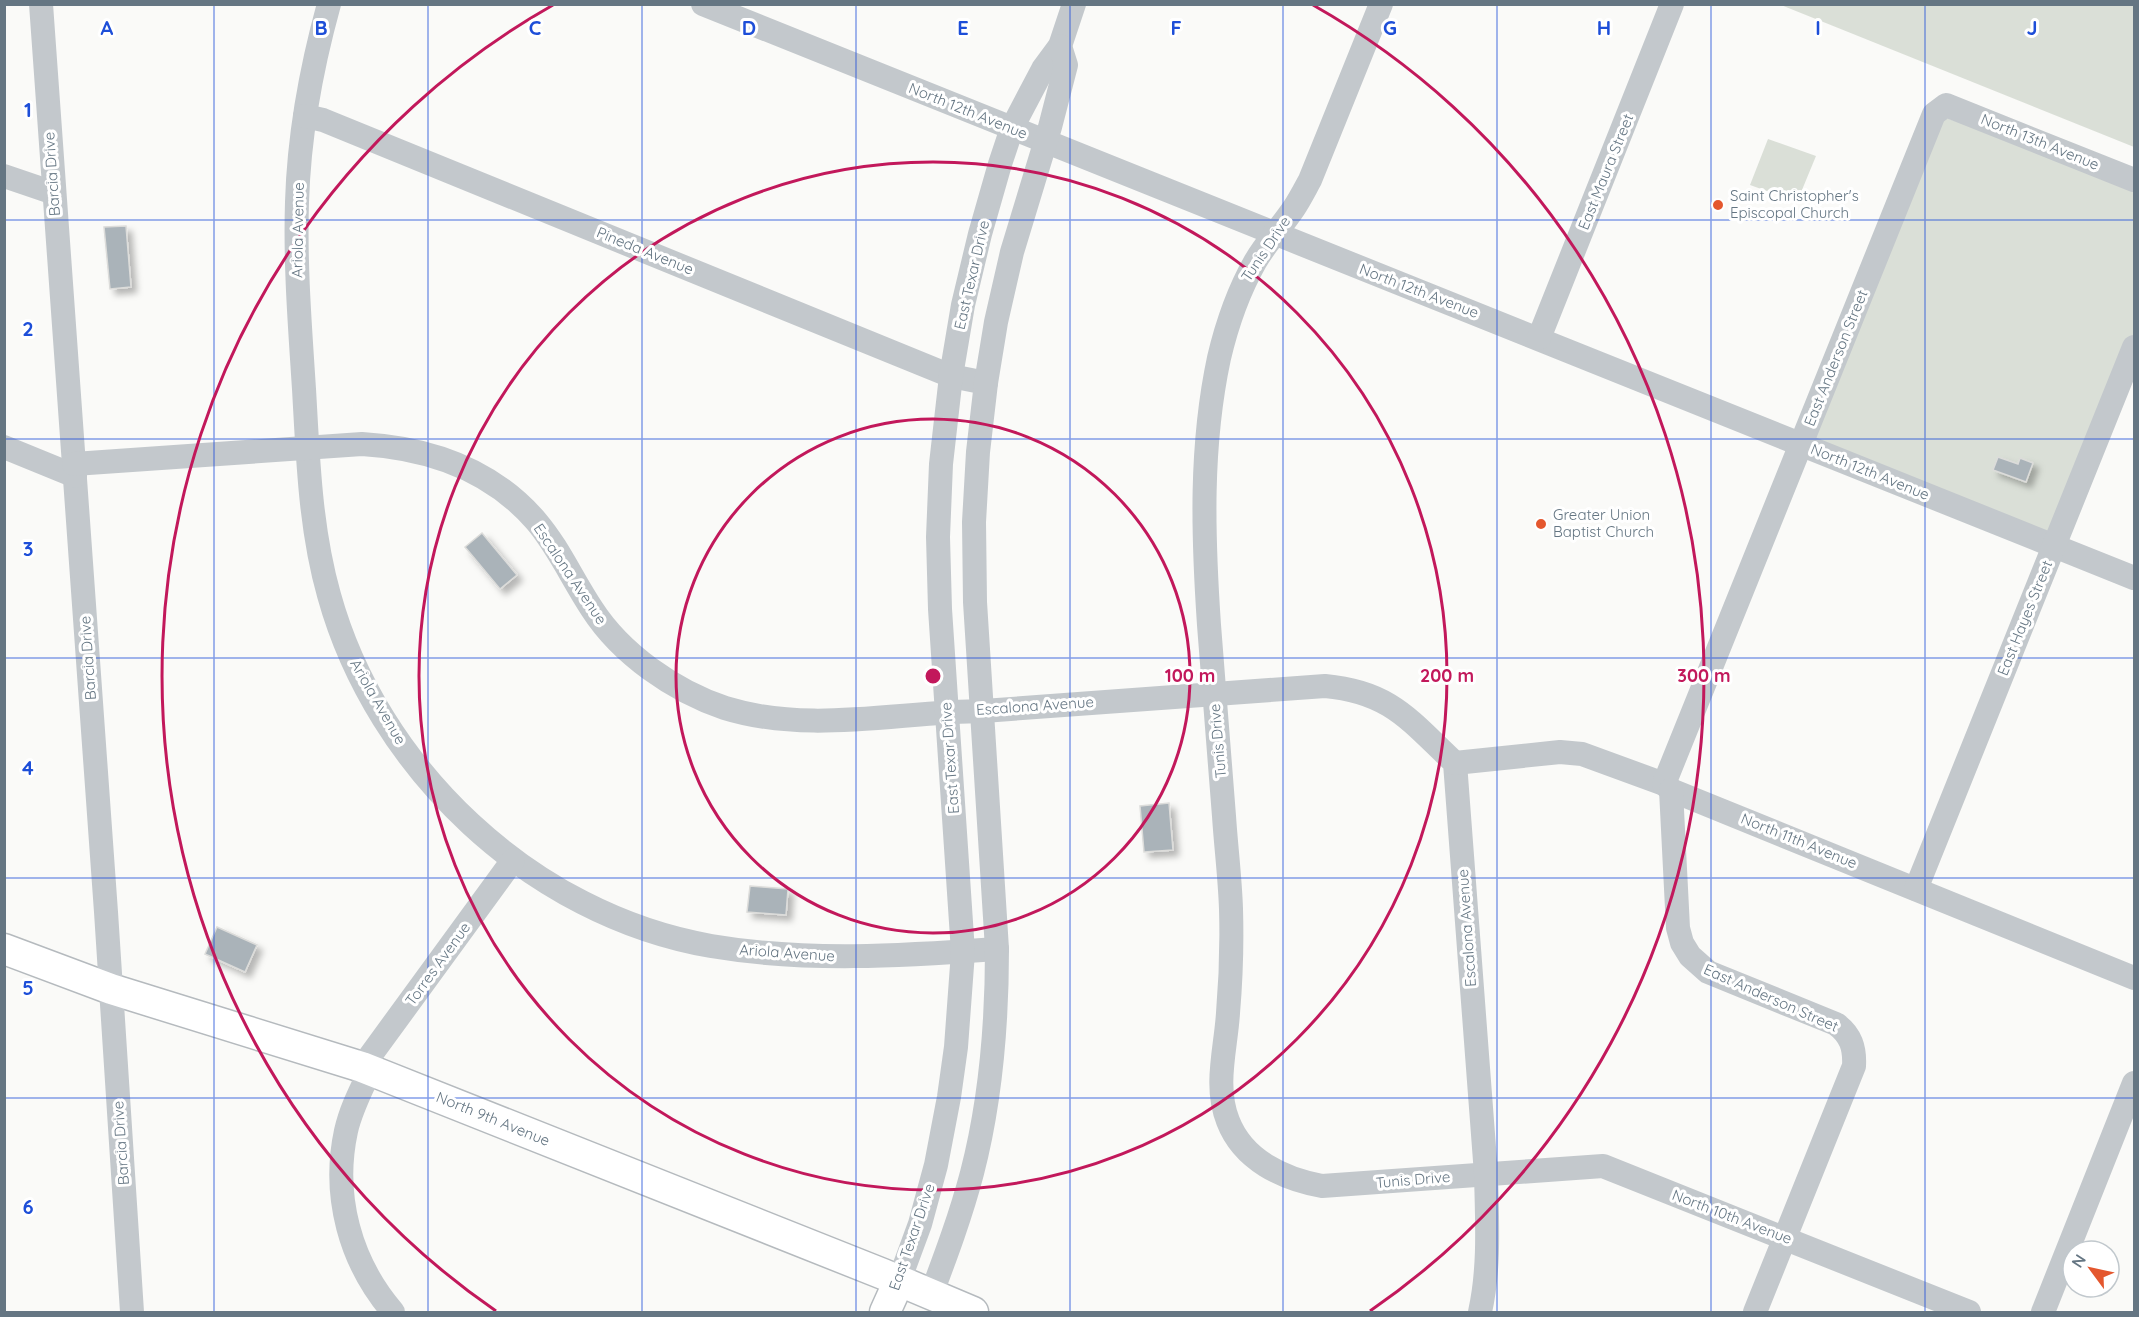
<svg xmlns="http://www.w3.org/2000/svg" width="2139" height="1317" viewBox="0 0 2139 1317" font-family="Quicksand,sans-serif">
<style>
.green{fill:#dadfd7}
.building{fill:#aab3b9;stroke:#dcdcda;stroke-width:1.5;filter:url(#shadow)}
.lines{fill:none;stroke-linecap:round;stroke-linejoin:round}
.major-casing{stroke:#b5babe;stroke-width:33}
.minor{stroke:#c3c8cc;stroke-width:24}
.major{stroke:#fff;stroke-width:30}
.grid{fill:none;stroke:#1d4ed8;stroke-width:1.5;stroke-opacity:0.55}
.ring{fill:none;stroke:#c2185b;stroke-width:3}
.poi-dot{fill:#e4572e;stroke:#fff;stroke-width:2}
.labels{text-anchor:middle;stroke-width:6;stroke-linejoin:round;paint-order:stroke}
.street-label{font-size:15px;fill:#657683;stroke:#fff}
.poi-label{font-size:15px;fill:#657683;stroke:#fff;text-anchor:start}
.grid-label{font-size:20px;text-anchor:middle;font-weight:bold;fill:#1d4ed8;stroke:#fff;stroke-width:6;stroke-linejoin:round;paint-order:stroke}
.centre{fill:#c2185b;stroke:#fff;stroke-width:3}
.ring-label{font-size:18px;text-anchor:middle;font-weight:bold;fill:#c2185b;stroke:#fff;stroke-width:6;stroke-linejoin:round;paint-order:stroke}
</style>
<defs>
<filter id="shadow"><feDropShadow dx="5.5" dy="5.5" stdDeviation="3" flood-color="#0004"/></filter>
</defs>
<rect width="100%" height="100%" fill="#fafaf8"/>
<!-- green -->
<g class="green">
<path d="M1781 5H2134V147Z"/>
<path d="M1934 114 2134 180V347L2055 546 1801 445Z"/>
<path d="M1768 139 1816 156 1797 202 1750 185Z"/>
</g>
<!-- building -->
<g class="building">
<path d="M126 226 131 287 110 289 104 227Z"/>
<path d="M1998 457 2018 464 2020 458 2033 463 2026 482 1993 470Z"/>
<path d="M482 533 517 575 500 589 465 547Z"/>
<path d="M1169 803 1173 850 1144 852 1140 806Z"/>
<path d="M750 886 788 889 786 915 747 912Z"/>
<path d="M217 927 257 945 245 972 205 954Z"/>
</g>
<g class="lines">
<!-- major casing -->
<g class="major-casing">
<g id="major">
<path d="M4 949 111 989 362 1067 883 1274 973 1312"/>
<path d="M885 1312 899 1281"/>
</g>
</g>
<!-- minor -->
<g class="minor">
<path d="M41 4 106 912 132 1312"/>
<path d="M329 4C311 69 299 135 297 202 295 265 300 327 304 389 308 458 310 528 329 595 377 769 532 915 711 946 805 962 902 956 997 949"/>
<path d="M703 4 2134 578"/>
<path d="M1381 4 1310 180C1305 189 1300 199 1294 208 1282 226 1266 243 1255 262 1238 292 1227 324 1219 358 1200 447 1203 536 1209 625 1214 689 1219 753 1224 816 1226 847 1230 878 1231 909 1232 943 1231 978 1228 1013 1226 1048 1214 1086 1228 1121 1243 1160 1283 1179 1322 1186L1603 1166 1969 1312"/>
<path d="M305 116 323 120 951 376 986 383"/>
<path d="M4 176 54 193"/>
<path d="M1539 338 1672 4"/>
<path d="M4 447 75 476"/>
<path d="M74 464 362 444C428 448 491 469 536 521 559 548 572 579 592 609 621 654 674 691 725 708 809 734 897 712 983 711L1325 686C1391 692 1410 721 1455 763L1486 1174C1487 1220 1490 1267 1480 1312"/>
<path d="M1455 763 1560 752 1582 754 1664 784 1671 790 2134 978"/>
<path d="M1664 784 1934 114 1946 105 2134 180"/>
<path d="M1671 790 1678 928 1682 943 1690 956 1708 972 1836 1024C1851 1035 1855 1048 1854 1066L1755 1312"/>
<path d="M1916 889 2134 347"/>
<path d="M362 1067 513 860"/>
<path d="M370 1071C361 1090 351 1109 346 1131 332 1196 350 1262 393 1312"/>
<path d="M899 1281 920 1224 936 1165 949 1097 956 1047 963 952 940 609 938 537 941 464 951 376 963 305 980 234 1000 164 1012 128 1043 69 1060 46 1074 4"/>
<path d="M931 1295C946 1255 961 1215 972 1173 991 1100 997 1024 997 949L975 602 974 522 978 452 986 383 996 322 1012 252 1050 127 1066 65 1060 46"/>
<path d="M2043 1312 2134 1083"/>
</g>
<!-- major -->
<use href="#major" class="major"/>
</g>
<!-- grid -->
<path class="grid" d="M214 4V1312M428 4V1312M642 4V1312M856 4V1312M1070 4V1312M1283 4V1312M1497 4V1312M1711 4V1312M1925 4V1312M4 220H2134M4 439H2134M4 658H2134M4 878H2134M4 1098H2134"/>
<!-- distance rings -->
<g class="ring">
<circle cx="933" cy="676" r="257"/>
<circle cx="933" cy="676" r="514"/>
<path d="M496 1311A771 771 0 0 1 553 5M1313 5A771 771 0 0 1 1370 1311"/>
</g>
<!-- markers -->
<g class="poi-dot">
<circle cx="1718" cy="205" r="6"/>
<circle cx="1541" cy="524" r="6"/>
</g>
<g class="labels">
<!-- street labels -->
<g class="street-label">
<text transform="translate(968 111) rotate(22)" y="5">North 12th Avenue</text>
<text transform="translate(2040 142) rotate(22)" y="5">North 13th Avenue</text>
<text transform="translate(1606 172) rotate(-68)" y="5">East Maura Street</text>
<text transform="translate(52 174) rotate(-94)" y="5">Barcia Drive</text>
<text transform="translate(298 230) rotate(-89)" y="5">Ariola Avenue</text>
<text transform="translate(1266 249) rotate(-56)" y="5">Tunis Drive</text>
<text transform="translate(645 251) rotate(22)" y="5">Pineda Avenue</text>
<text transform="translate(972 275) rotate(-77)" y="5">East Texar Drive</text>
<text transform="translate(1419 291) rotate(21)" y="5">North 12th Avenue</text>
<text transform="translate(1836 358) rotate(-68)" y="5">East Anderson Street</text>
<text transform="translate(1870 472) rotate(22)" y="5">North 12th Avenue</text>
<text transform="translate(570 574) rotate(56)" y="5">Escalona Avenue</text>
<text transform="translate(2025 618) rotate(-68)" y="5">East Hayes Street</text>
<text transform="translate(88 658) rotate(-94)" y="5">Barcia Drive</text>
<text transform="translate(378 702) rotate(60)" y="5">Ariola Avenue</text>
<text transform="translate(1035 706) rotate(-4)" y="5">Escalona Avenue</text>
<text transform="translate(1218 741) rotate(-95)" y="5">Tunis Drive</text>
<text transform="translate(950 758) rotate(-94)" y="5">East Texar Drive</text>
<text transform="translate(1799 841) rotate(22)" y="5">North 11th Avenue</text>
<text transform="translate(1467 928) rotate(-94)" y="5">Escalona Avenue</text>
<text transform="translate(787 953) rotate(4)" y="5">Ariola Avenue</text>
<text transform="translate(438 964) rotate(-54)" y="5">Torres Avenue</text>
<text transform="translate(1771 998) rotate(24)" y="5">East Anderson Street</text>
<text transform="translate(493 1119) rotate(22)" y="5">North 9th Avenue</text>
<text transform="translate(121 1143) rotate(-94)" y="5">Barcia Drive</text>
<text transform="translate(1413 1180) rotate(-5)" y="5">Tunis Drive</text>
<text transform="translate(1732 1217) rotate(21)" y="5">North 10th Avenue</text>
<text transform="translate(912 1237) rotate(-71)" y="5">East Texar Drive</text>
</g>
<!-- poi labels -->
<g class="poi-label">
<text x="1730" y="201">Saint Christopher's<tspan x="1730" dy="17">Episcopal Church</tspan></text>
<text x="1553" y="520">Greater Union<tspan x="1553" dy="17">Baptist Church</tspan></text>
</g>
</g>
<g class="grid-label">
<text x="107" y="35">A</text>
<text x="321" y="35">B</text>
<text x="535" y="35">C</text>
<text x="749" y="35">D</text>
<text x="963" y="35">E</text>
<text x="1176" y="35">F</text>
<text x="1390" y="35">G</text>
<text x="1604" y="35">H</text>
<text x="1818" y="35">I</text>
<text x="2032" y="35">J</text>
<text x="28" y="117">1</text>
<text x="28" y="336">2</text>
<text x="28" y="556">3</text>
<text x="28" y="775">4</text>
<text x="28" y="995">5</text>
<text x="28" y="1214">6</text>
</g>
<circle cx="933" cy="676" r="9" class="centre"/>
<g class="ring-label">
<text x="1190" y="682">100 m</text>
<text x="1447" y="682">200 m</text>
<text x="1704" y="682">300 m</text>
</g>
<!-- border -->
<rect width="2139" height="1317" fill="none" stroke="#657683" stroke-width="12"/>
<!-- north arrow -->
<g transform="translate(2091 1269) rotate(303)"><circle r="28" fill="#ffffff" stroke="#c1c8cd" stroke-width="1.5"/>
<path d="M0-4.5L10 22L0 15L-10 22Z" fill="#e4572e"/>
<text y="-9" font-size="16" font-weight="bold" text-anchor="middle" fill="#657683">N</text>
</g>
</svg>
